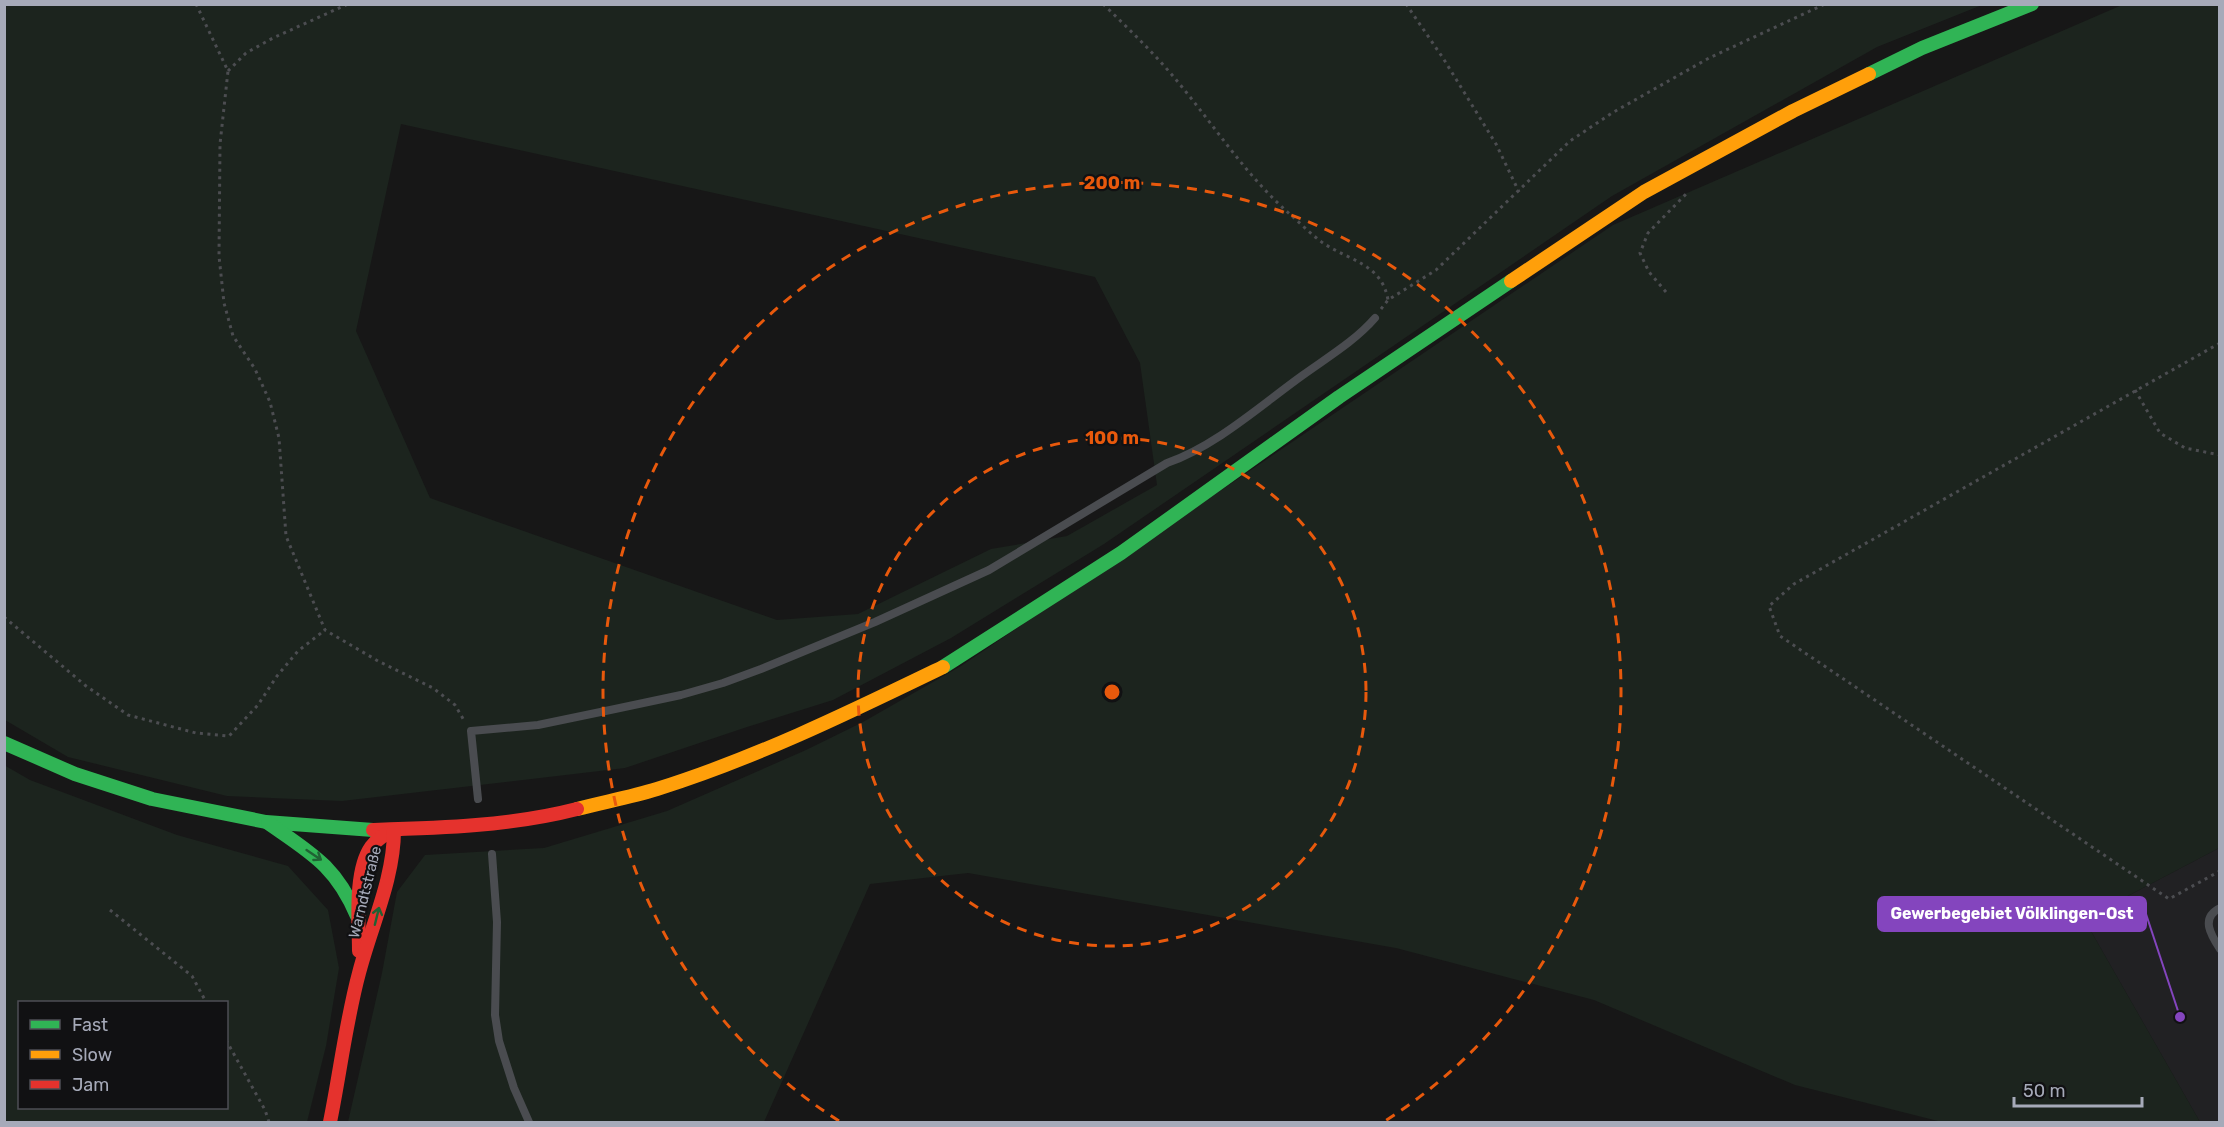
<svg xmlns="http://www.w3.org/2000/svg" width="2224" height="1127" viewBox="0 0 2224 1127" font-family="Rubik,sans-serif">
<style>
.built{fill:#212123}
.green{fill:#1c241e;fill-rule:evenodd}
.lines{fill:none;stroke-linecap:round;stroke-linejoin:round}
.path{stroke:#4c4d51;stroke-width:3;stroke-dasharray:3 4.5;stroke-linecap:butt}
.lane{stroke:#4a4c50;stroke-width:8}
.fast{stroke:#30b455;stroke-width:14}
.slow{stroke:#ff9f0a;stroke-width:14}
.jam{stroke:#e5322d;stroke-width:14}
.oneway{stroke:#206234}
.ring{fill:none;stroke:#e8590c;stroke-width:3;stroke-dasharray:10 8}
.labels{text-anchor:middle;stroke-width:4.5;stroke-linejoin:round;paint-order:stroke}
.street-label{font-size:15px;fill:#a6aab9;stroke:#111113}
.centre{fill:#e8590c;stroke:#111113;stroke-width:3}
.ring-label{font-size:18px;text-anchor:middle;font-weight:bold;fill:#e8590c;stroke:#111113;stroke-width:4.5;stroke-linejoin:round;paint-order:stroke}
.leader{fill:none;stroke:#8445be;stroke-width:2}
.callout-dot{fill:#8445be;stroke:#111113;stroke-width:2}
.callout{fill:#8445be;stroke:#8445be;stroke-width:2}
.callout-label{font-size:16px;text-anchor:middle;font-weight:bold;fill:#fff}
</style>
<rect width="100%" height="100%" fill="#171717"/>
<!-- built -->
<path class="built" d="M2219 848V1122H2200L2084 919Z"/>
<!-- green -->
<g class="green">
<path d="M5 5H1982L1877 47 1612 196 1104 544 951 638 833 700 747 727 625 768 342 801 227 796 68 757 5 720ZM401 124 1095 277 1140 363 1157 485 1067 536 991 549 858 614 777 620 430 498 356 331Z"/>
<path d="M2122 5H2219V848L2084 919 2200 1122H1942L1795 1085 1594 1000 1396 948 968 873 870 884 764 1122H348L382 973 397 892 425 855 544 848 667 811 806 750 863 722 961 666 1613 225Z"/>
<path d="M4 765 30 780 177 835 288 866 328 910 339 968 326 1046 307 1122H5ZM226 1002V1108H20V1002Z"/>
</g>
<g class="lines">
<!-- path -->
<g class="path">
<path d="M196 4 228 71 220 144 219 256 224 303 233 336 255 369 270 402 279 438 286 536 325 630 378 661 433 688 455 705 465 722"/>
<path d="M1103 4C1131 31 1158 57 1182 87 1218 131 1249 179 1292 216 1302 225 1312 235 1323 243 1350 261 1382 264 1388 300"/>
<path d="M1406 4 1443 58 1496 144 1519 192"/>
<path d="M228 71 246 53 273 38 348 4"/>
<path d="M1666 292 1649 272 1640 253 1648 233 1686 194"/>
<path d="M1381 309 1388 300 1436 270 1570 141 1612 113 1709 58 1825 4"/>
<path d="M2220 343 1794 584 1769 606 1780 636 2169 899 2220 871"/>
<path d="M2135 390 2160 433 2185 448 2220 455"/>
<path d="M4 617 86 686 128 715 196 733 229 736 258 705 277 676 298 651 325 630"/>
<path d="M110 910 192 976 206 1002"/>
<path d="M226 1040 265 1110 269 1122"/>
</g>
<!-- lane -->
<g class="lane">
<path d="M478 799 471 731 538 725 615 709 681 695 723 683 761 669 875 622 989 570 1167 463C1216 446 1261 405 1303 375 1328 357 1355 341 1375 318"/>
<path d="M492 854 497 922 495 1015 499 1041 514 1088 529 1122"/>
<path d="M2220 908C2200 918 2211 935 2220 949"/>
</g>
<!-- fast -->
<g class="fast">
<path d="M1869 74 1922 48 2032 4"/>
<path d="M943 667 1121 553 1339 397 1511 281"/>
<path d="M4 743 75 774 152 799 266 822 373 830"/>
<path d="M268 823C311 853 336 866 357 916"/>
</g>
<!-- slow -->
<g class="slow">
<path d="M1511 281 1644 192 1793 111 1869 74"/>
<path d="M577 809C604 802 631 797 657 789 756 758 850 712 943 667"/>
</g>
<!-- jam -->
<g class="jam">
<path d="M373 830C441 828 511 826 577 809"/>
<path d="M359 951C359 923 354 871 371 847 377 839 385 834 394 830"/>
<path d="M330 1122C340 1073 346 1021 359 973 371 926 394 879 394 830"/>
</g>
</g>
<!-- one-way arrows -->
<defs><path id="oneway-shaft" d="M-6 0H5M1.5-3L5.5 0L1.5 3" fill="none" stroke-width="1.6" stroke-linecap="round" stroke-linejoin="round" transform="scale(1.5)"/></defs>
<g class="oneway">
<use href="#oneway-shaft" transform="translate(314 855) rotate(34)"/>
<use href="#oneway-shaft" transform="translate(377 916) rotate(-76)"/>
</g>
<!-- distance rings -->
<g class="ring">
<circle cx="1112" cy="692" r="254"/>
<path d="M839 1121A509 509 0 1 1 1385 1121"/>
</g>
<g class="labels">
<!-- street labels -->
<g class="street-label">
<text transform="translate(365 892) rotate(-76)" y="5">Warndtstraße</text>
</g>
</g>
<circle cx="1112" cy="692" r="9" class="centre"/>
<g class="ring-label">
<text x="1112" y="189">200 m</text>
<text x="1112" y="444">100 m</text>
</g>
<!-- callouts -->
<path class="leader" d="M2180 1017L2146 914"/>
<circle class="callout-dot" cx="2180" cy="1017" r="6"/>
<rect class="callout" x="1878" y="897" width="268" height="34" rx="6"/>
<g class="callout-label">
<text x="2012" y="919">Gewerbegebiet Völklingen-Ost</text>
</g>
<!-- border -->
<rect width="2224" height="1127" fill="none" stroke="#a6aab9" stroke-width="12"/>
<!-- legend -->
<rect x="18" y="1001" width="210" height="108" fill="#111113" stroke="#4d4e55" stroke-width="1.5"/>
<rect x="30" y="1020" width="30" height="9" fill="#30b455" stroke="#4d4e55" stroke-width="1.5"/>
<text x="72" y="1031" font-size="18" fill="#a6aab9">Fast</text>
<rect x="30" y="1050" width="30" height="9" fill="#ff9f0a" stroke="#4d4e55" stroke-width="1.5"/>
<text x="72" y="1061" font-size="18" fill="#a6aab9">Slow</text>
<rect x="30" y="1080" width="30" height="9" fill="#e5322d" stroke="#4d4e55" stroke-width="1.5"/>
<text x="72" y="1091" font-size="18" fill="#a6aab9">Jam</text>
<!-- scale -->
<path d="M2014 1097v9h128v-9" fill="none" stroke="#a6aab9" stroke-width="3"/>
<text x="2023" y="1097" font-size="18" fill="#a6aab9" stroke="#111113" stroke-width="4.5" paint-order="stroke">50 m</text>
</svg>
